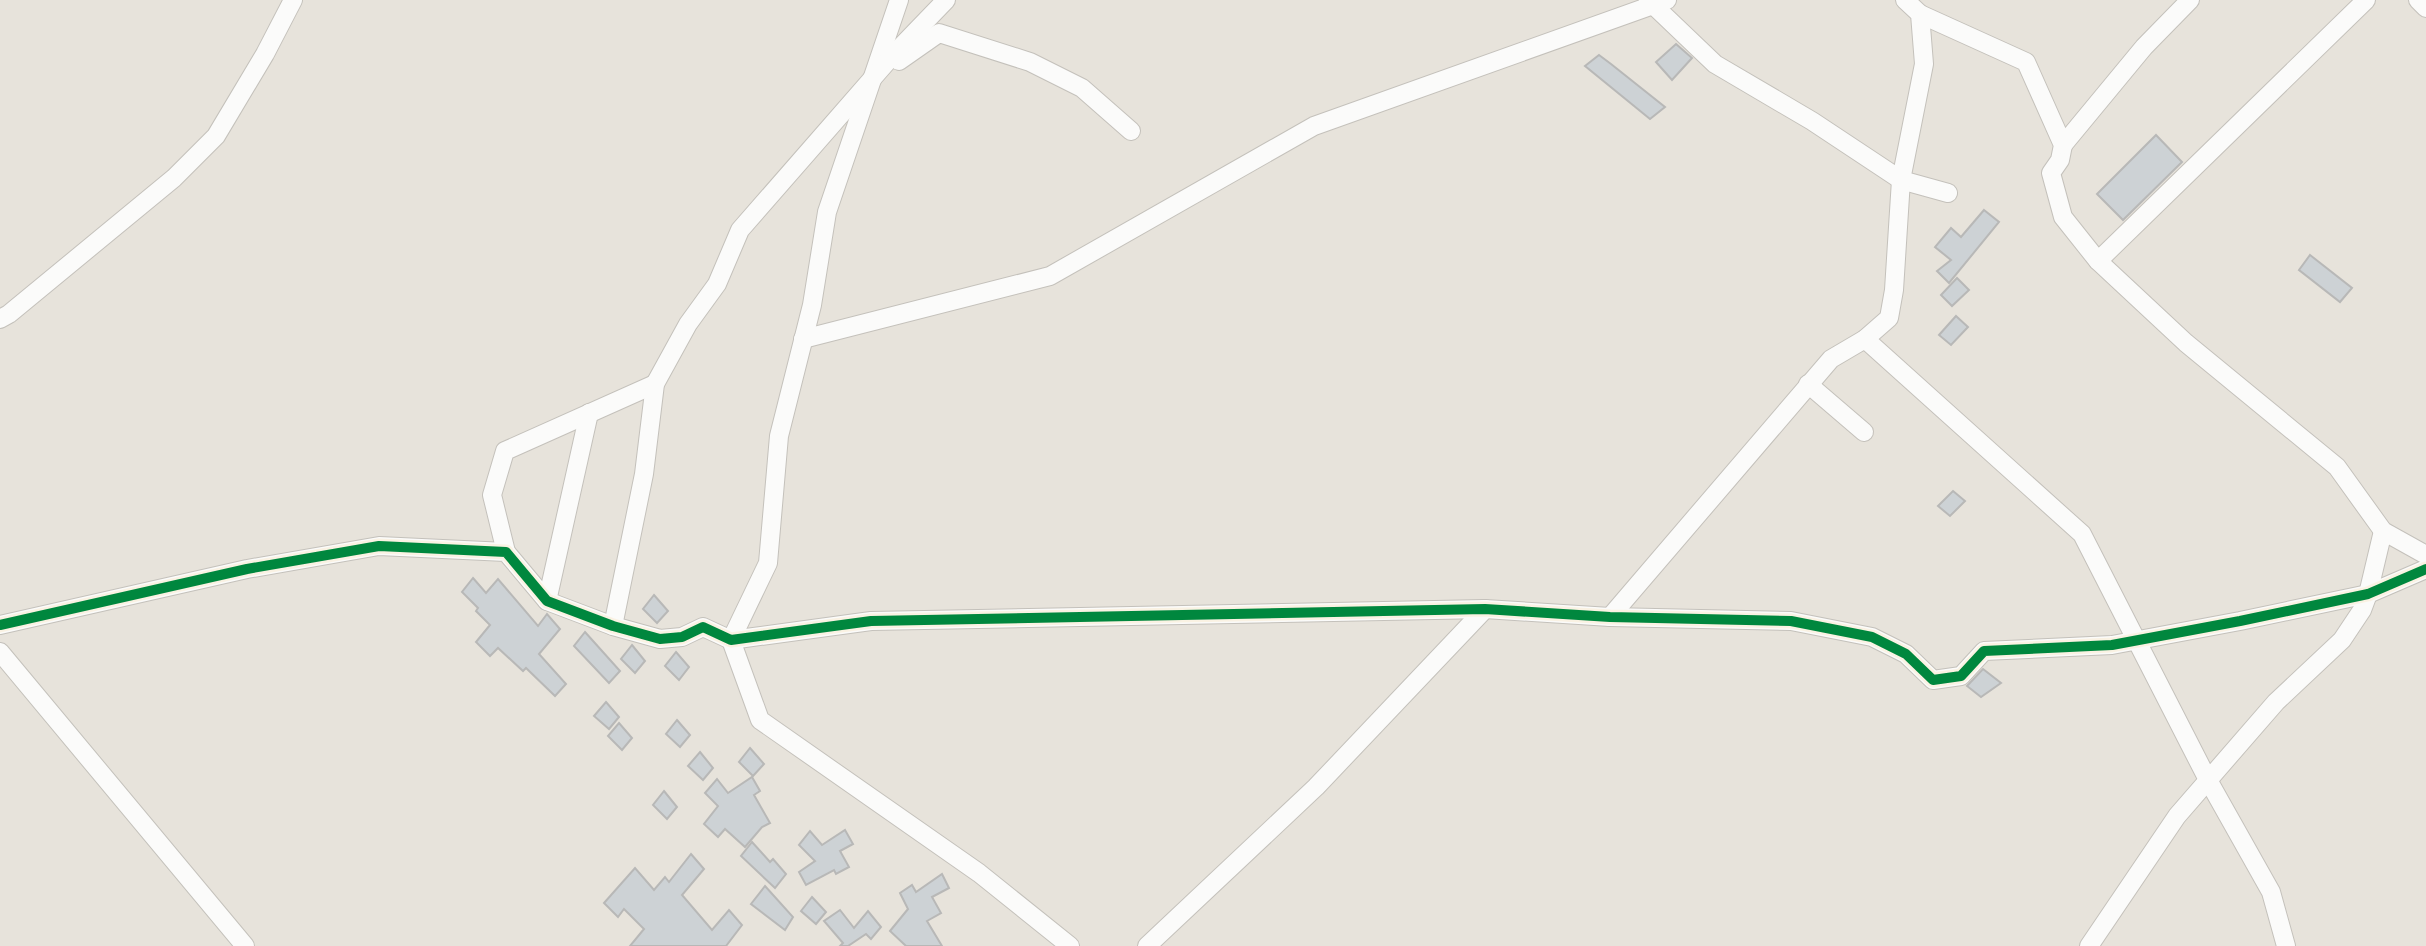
<svg xmlns="http://www.w3.org/2000/svg" width="2426" height="946" viewBox="0 0 2426 946" font-family="'DejaVu Sans',sans-serif">
<style>
.building{fill:#cdd2d5;stroke:#b8b8b7;stroke-width:2}
.lines{fill:none;stroke-linecap:round;stroke-linejoin:round}
.street-casing{stroke:#c4c1bb;stroke-width:20}
.street{stroke:#fbfbfa;stroke-width:18}
.cycleway-casing{stroke:#faf2e3;stroke-width:15}
.cycleway{stroke:#00873e;stroke-width:10}
</style>
<rect width="100%" height="100%" fill="#e7e3db"/>
<!-- building -->
<g class="building">
<path d="M1676 44 1692 58 1672 80 1656 62Z"/>
<path d="M1599 55 1611 64 1665 107 1650 119 1585 66Z"/>
<path d="M2156 135 2182 162 2123 220 2097 194Z"/>
<path d="M1984 210 1999 222 1949 283 1937 271 1951 260 1935 247 1951 228 1961 237Z"/>
<path d="M2310 255 2352 288 2340 302 2299 270Z"/>
<path d="M1957 278 1969 290 1952 306 1941 295Z"/>
<path d="M1956 316 1968 327 1951 345 1939 335Z"/>
<path d="M1953 491 1965 501 1950 516 1938 506Z"/>
<path d="M473 578 486 593 498 579 538 626 547 614 560 629 539 654 566 684 555 696 526 668 523 671 498 648 490 656 476 642 490 625 476 611 478 608 462 592Z"/>
<path d="M654 595 668 611 657 623 643 609Z"/>
<path d="M585 632 620 671 609 683 574 646Z"/>
<path d="M632 645 645 661 635 673 621 659Z"/>
<path d="M676 652 689 667 679 680 665 666Z"/>
<path d="M1983 669 2001 683 1981 697 1967 686Z"/>
<path d="M606 702 619 717 609 729 594 716Z"/>
<path d="M677 720 690 735 680 747 666 734Z"/>
<path d="M619 723 632 738 622 750 608 736Z"/>
<path d="M750 748 764 764 753 776 739 762Z"/>
<path d="M700 752 713 768 703 780 688 766Z"/>
<path d="M752 777 760 791 754 795 770 823 762 827 745 847 725 829 718 837 704 824 718 806 705 793 717 779 728 793Z"/>
<path d="M664 791 677 807 667 819 653 805Z"/>
<path d="M845 830 853 844 840 851 849 867 836 874 834 870 806 885 799 872 815 861 799 845 810 831 822 845Z"/>
<path d="M752 842 770 862 773 859 786 874 775 888 741 856Z"/>
<path d="M691 854 704 869 682 895 712 930 729 910 742 925 726 946H630L644 929 624 909 618 917 604 903 635 868 654 890 665 877 669 882Z"/>
<path d="M942 874 949 888 932 897 941 913 927 921 942 946H906L890 931 908 909 900 893 912 885 916 892Z"/>
<path d="M765 886 793 917 785 930 751 904Z"/>
<path d="M812 897 826 912 816 924 801 911Z"/>
<path d="M840 910 854 928 868 911 881 927 871 939 866 934 848 946H840L843 943 824 921Z"/>
</g>
<g class="lines">
<!-- street casing -->
<g class="street-casing">
<g id="street">
<path d="M899 0 827 212 812 305 779 436 768 563 731 640 760 720 979 873 1070 946"/>
<path d="M1648 0 1715 64 1812 121 1901 180 1948 193"/>
<path d="M2418 0 2426 8"/>
<path d="M1920 14 2026 62 2063 145 2060 160 2051 173 2063 217 2098 261 2186 343 2337 467 2383 531 2426 555"/>
<path d="M899 61 939 33 1030 62 1082 88 1131 131"/>
<path d="M2063 145 2144 47 2190 0"/>
<path d="M2098 261 2366 0"/>
<path d="M0 319 9 314 174 178 216 136 265 54 293 0"/>
<path d="M803 339 1050 276 1314 126 1667 0"/>
<path d="M1865 339 2082 534 2208 780 2271 892 2286 946"/>
<path d="M1808 384 1864 432"/>
<path d="M506 552 492 495 505 451 655 384"/>
<path d="M547 601 589 413"/>
<path d="M1610 617 1831 359 1865 339 1889 318 1894 290 1901 180 1924 64 1920 14 1905 0"/>
<path d="M0 625 247 569 379 546 506 552 547 601 613 626 660 639 682 637 703 627 731 640 871 621 1485 609 1610 617 1791 621 1872 637 1906 654 1933 680 1961 676 1984 651 2112 645 2240 621 2368 594 2426 569"/>
<path d="M613 626 644 474 655 384 688 324 717 284 740 230 892 56 946 0"/>
<path d="M0 652 245 946"/>
<path d="M1147 946 1316 787 1485 609"/>
<path d="M2089 946 2177 816 2276 702 2342 640 2362 610 2368 594 2383 531"/>
</g>
</g>
<!-- street -->
<use href="#street" class="street"/>
<!-- cycleway casing -->
<g class="cycleway-casing">
<path id="cycleway" d="M0 625 247 569 379 546 506 552 547 601 613 626 660 639 682 637 703 627 731 640 871 621 1485 609 1610 617 1791 621 1872 637 1906 654 1933 680 1961 676 1984 651 2112 645 2240 621 2368 594 2426 569"/>
</g>
<!-- cycleway -->
<use href="#cycleway" class="cycleway"/>
</g>
</svg>
